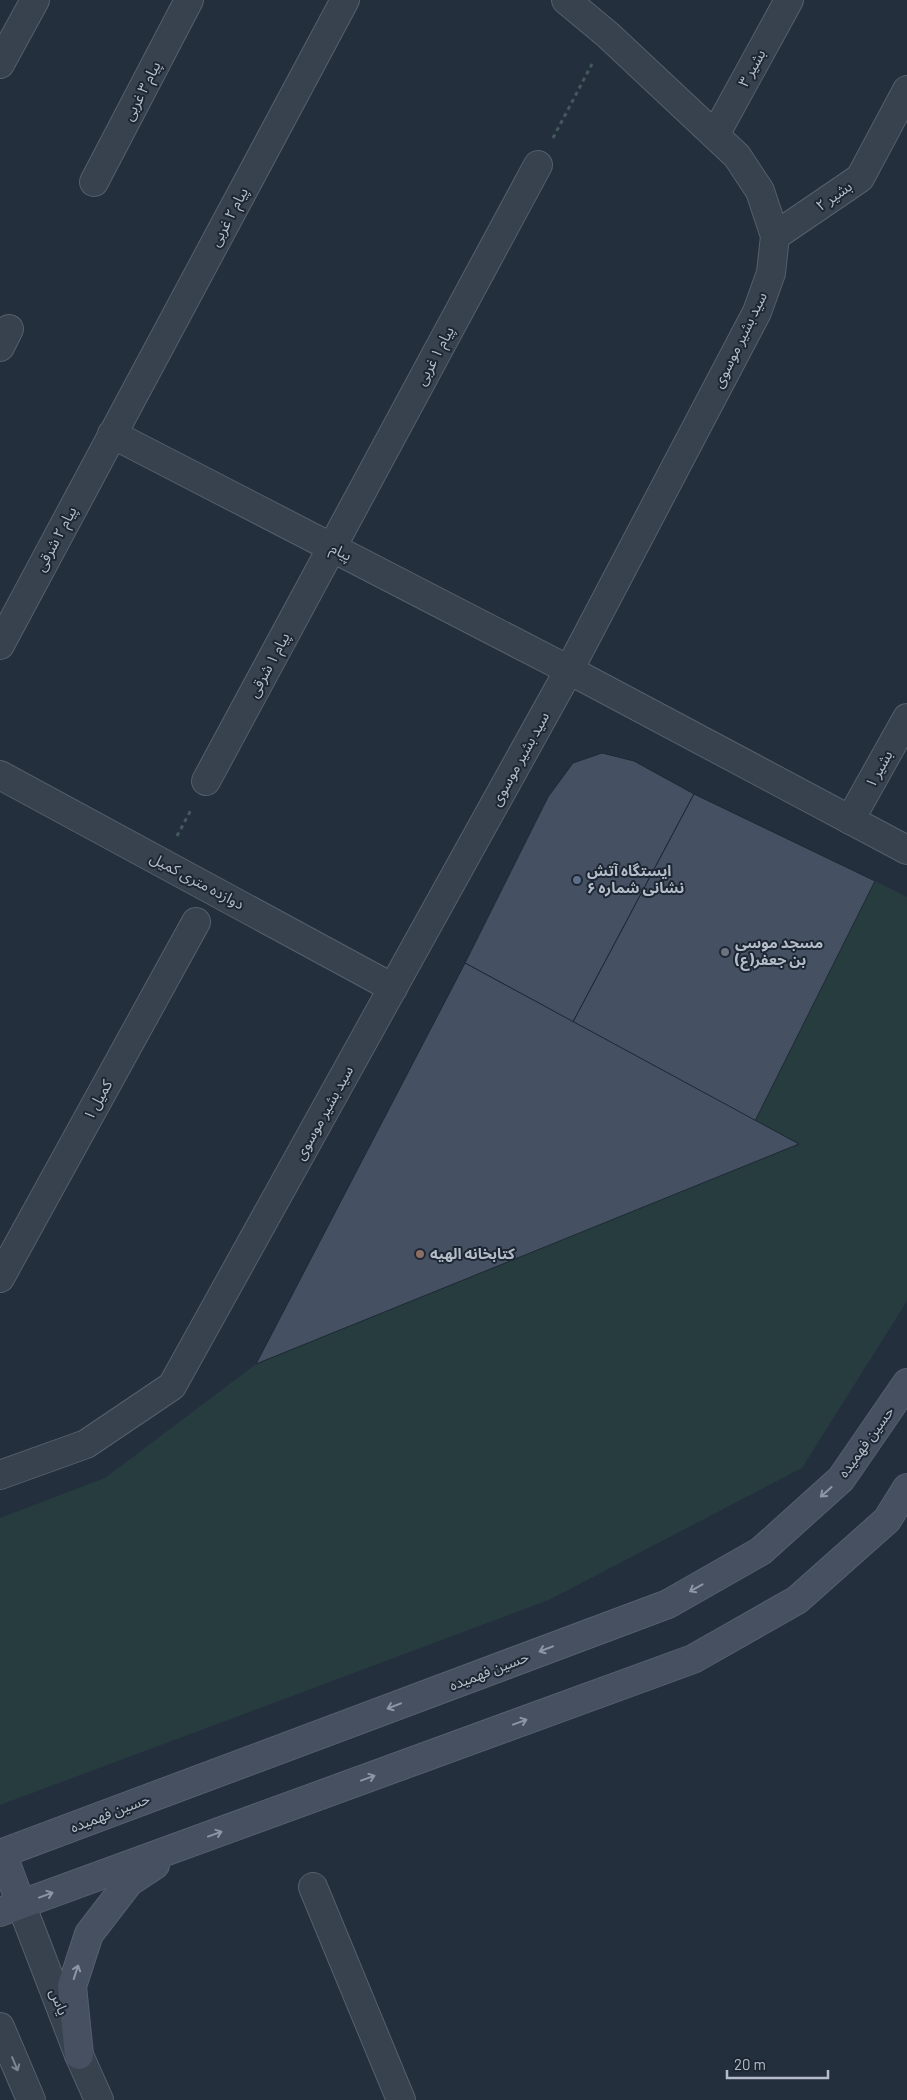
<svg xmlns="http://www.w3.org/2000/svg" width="907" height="2100" viewBox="0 0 907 2100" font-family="Barlow,'Noto Sans Arabic',sans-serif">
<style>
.green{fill:#263c3f}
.building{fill:#455162;stroke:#1f2835}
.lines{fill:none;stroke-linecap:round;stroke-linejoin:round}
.minor-casing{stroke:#565f6c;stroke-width:30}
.tertiary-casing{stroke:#565f6c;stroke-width:30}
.secondary-casing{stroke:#565f6c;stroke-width:30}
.path{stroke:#44595c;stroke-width:3;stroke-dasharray:4 4;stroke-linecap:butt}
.minor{stroke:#38414e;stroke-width:28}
.tertiary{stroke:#38414e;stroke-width:28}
.secondary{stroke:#465061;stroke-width:28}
.oneway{stroke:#8e96a5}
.oneway2{stroke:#7c8592}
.service-dot{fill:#5c6f8a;stroke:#1d2633;stroke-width:2}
.worship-dot{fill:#6b7280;stroke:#1d2633;stroke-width:2}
.education-dot{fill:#8d6e63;stroke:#1d2633;stroke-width:2}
.labels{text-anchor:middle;stroke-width:4;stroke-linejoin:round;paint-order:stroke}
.street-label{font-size:15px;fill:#b4bcc9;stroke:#1d2633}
.poi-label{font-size:15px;font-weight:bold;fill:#b4bcc9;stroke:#1d2633;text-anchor:start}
</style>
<rect width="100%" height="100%" fill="#242f3e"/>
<!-- green -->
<path class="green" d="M875 881 907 897V1301L802 1468 549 1600 0 1805V1518L105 1478 256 1364 798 1144 755 1121Z"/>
<!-- building -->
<g class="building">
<path d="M602 753 634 761 694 794 573 1022 465 963 548 797 573 763Z"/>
<path d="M694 794 875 881 755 1121 573 1022Z"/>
<path d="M465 963 799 1144 256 1364Z"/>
</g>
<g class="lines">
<!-- minor casing -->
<g class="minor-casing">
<g id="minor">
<path d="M0 64 35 0"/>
<path d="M715 135 789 0"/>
<path d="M94 182 189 0"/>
<path d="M775 236 860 178 907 90"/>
<path d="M0 347 9 329"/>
<path d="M112 434 569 670"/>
<path d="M0 645 345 0"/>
<path d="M206 781 538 165"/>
<path d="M850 820 907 718"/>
<path d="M0 1278 196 922"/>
<path d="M313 1887 401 2100"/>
</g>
</g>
<!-- tertiary casing -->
<g class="tertiary-casing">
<g id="tertiary">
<path d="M569 670 907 850"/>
<path d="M0 775 393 988"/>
<path d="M0 1475 86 1444 172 1386 569 670 757 312 771 273 775 236 760 191 737 156 608 35 566 0"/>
<path d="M21 1904 79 2055 99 2100"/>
<path d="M0 2027 31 2100"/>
</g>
</g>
<!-- secondary casing -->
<g class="secondary-casing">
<g id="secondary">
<path d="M2 1853 21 1904"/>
<path d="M0 1854 668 1604 761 1551 841 1479 907 1383"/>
<path d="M0 1912 693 1659 797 1600 887 1520 907 1488"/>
<path d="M79 2055 72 1986 89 1934 129 1882 155 1865"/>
</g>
</g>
<!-- path -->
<g class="path">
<path d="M553 138 592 64"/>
<path d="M177 836 192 808"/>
</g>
<!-- minor -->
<use href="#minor" class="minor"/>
<!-- tertiary -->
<use href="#tertiary" class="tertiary"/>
<!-- secondary -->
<use href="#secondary" class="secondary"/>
</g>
<!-- one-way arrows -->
<defs><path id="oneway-shaft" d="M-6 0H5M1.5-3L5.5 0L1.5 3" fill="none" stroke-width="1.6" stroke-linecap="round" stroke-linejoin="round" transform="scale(1.25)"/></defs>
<g class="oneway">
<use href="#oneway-shaft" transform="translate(826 1492) rotate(138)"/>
<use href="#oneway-shaft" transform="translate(696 1588) rotate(151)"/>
<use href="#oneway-shaft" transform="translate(546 1649) rotate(159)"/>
<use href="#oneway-shaft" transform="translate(394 1706) rotate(159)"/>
<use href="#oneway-shaft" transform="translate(520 1722) rotate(-20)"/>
<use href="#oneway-shaft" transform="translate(368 1778) rotate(-20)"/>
<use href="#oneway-shaft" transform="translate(215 1834) rotate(-20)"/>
<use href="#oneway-shaft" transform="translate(46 1895) rotate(-20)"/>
<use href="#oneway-shaft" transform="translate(76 1972) rotate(-72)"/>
</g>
<use class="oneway2" href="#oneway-shaft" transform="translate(15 2064) rotate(67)"/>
<!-- markers -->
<circle class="service-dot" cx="577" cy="880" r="5"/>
<circle class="worship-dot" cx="725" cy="952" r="5"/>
<circle class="education-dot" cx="420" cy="1254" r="5"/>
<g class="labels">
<!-- street labels -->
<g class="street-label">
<text transform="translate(752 68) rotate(-61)" y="5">بشیر ۳</text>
<text transform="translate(142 91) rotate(-63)" y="5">پیام ۳ غربی</text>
<text transform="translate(834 196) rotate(-35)" y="5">بشیر ۲</text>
<text transform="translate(229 217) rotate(-62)" y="5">پیام ۲ غربی</text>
<text transform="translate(740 340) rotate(-64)" y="5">سید بشیر موسوی</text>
<text transform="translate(435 356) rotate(-62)" y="5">پیام ۱ غربی</text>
<text transform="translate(56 539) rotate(-62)" y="5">پیام ۲ شرقی</text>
<text transform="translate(341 552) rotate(27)" y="5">پیام</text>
<text transform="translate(269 665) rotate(-62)" y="5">پیام ۱ شرقی</text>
<text transform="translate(520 759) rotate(-61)" y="5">سید بشیر موسوی</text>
<text transform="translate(879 769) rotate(-61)" y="5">بشیر ۱</text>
<text transform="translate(197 881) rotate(28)" y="5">دوازده متری کمیل</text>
<text transform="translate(98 1100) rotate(-61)" y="5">کمیل ۱</text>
<text transform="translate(324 1113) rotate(-61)" y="5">سید بشیر موسوی</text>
<text transform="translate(866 1442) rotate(-54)" y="5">حسین فهمیده</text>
<text transform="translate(489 1671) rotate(-21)" y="5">حسین فهمیده</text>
<text transform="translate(110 1813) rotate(-21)" y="5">حسین فهمیده</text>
<text transform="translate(59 2002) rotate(69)" y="5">یاس</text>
</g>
<!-- poi labels -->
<g class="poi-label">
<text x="587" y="876">ایستگاه آتش<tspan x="587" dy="17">نشانی شماره ۶</tspan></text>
<text x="735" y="948">مسجد موسی<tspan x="735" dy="17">بن جعفر(ع)</tspan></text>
<text x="430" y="1259">کتابخانه الهیه</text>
</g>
</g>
<!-- scale -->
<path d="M727 2070v8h101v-8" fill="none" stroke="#b4bcc9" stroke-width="2.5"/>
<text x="734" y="2070" font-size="15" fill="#b4bcc9" stroke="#1d2633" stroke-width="4" paint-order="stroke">20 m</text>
</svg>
